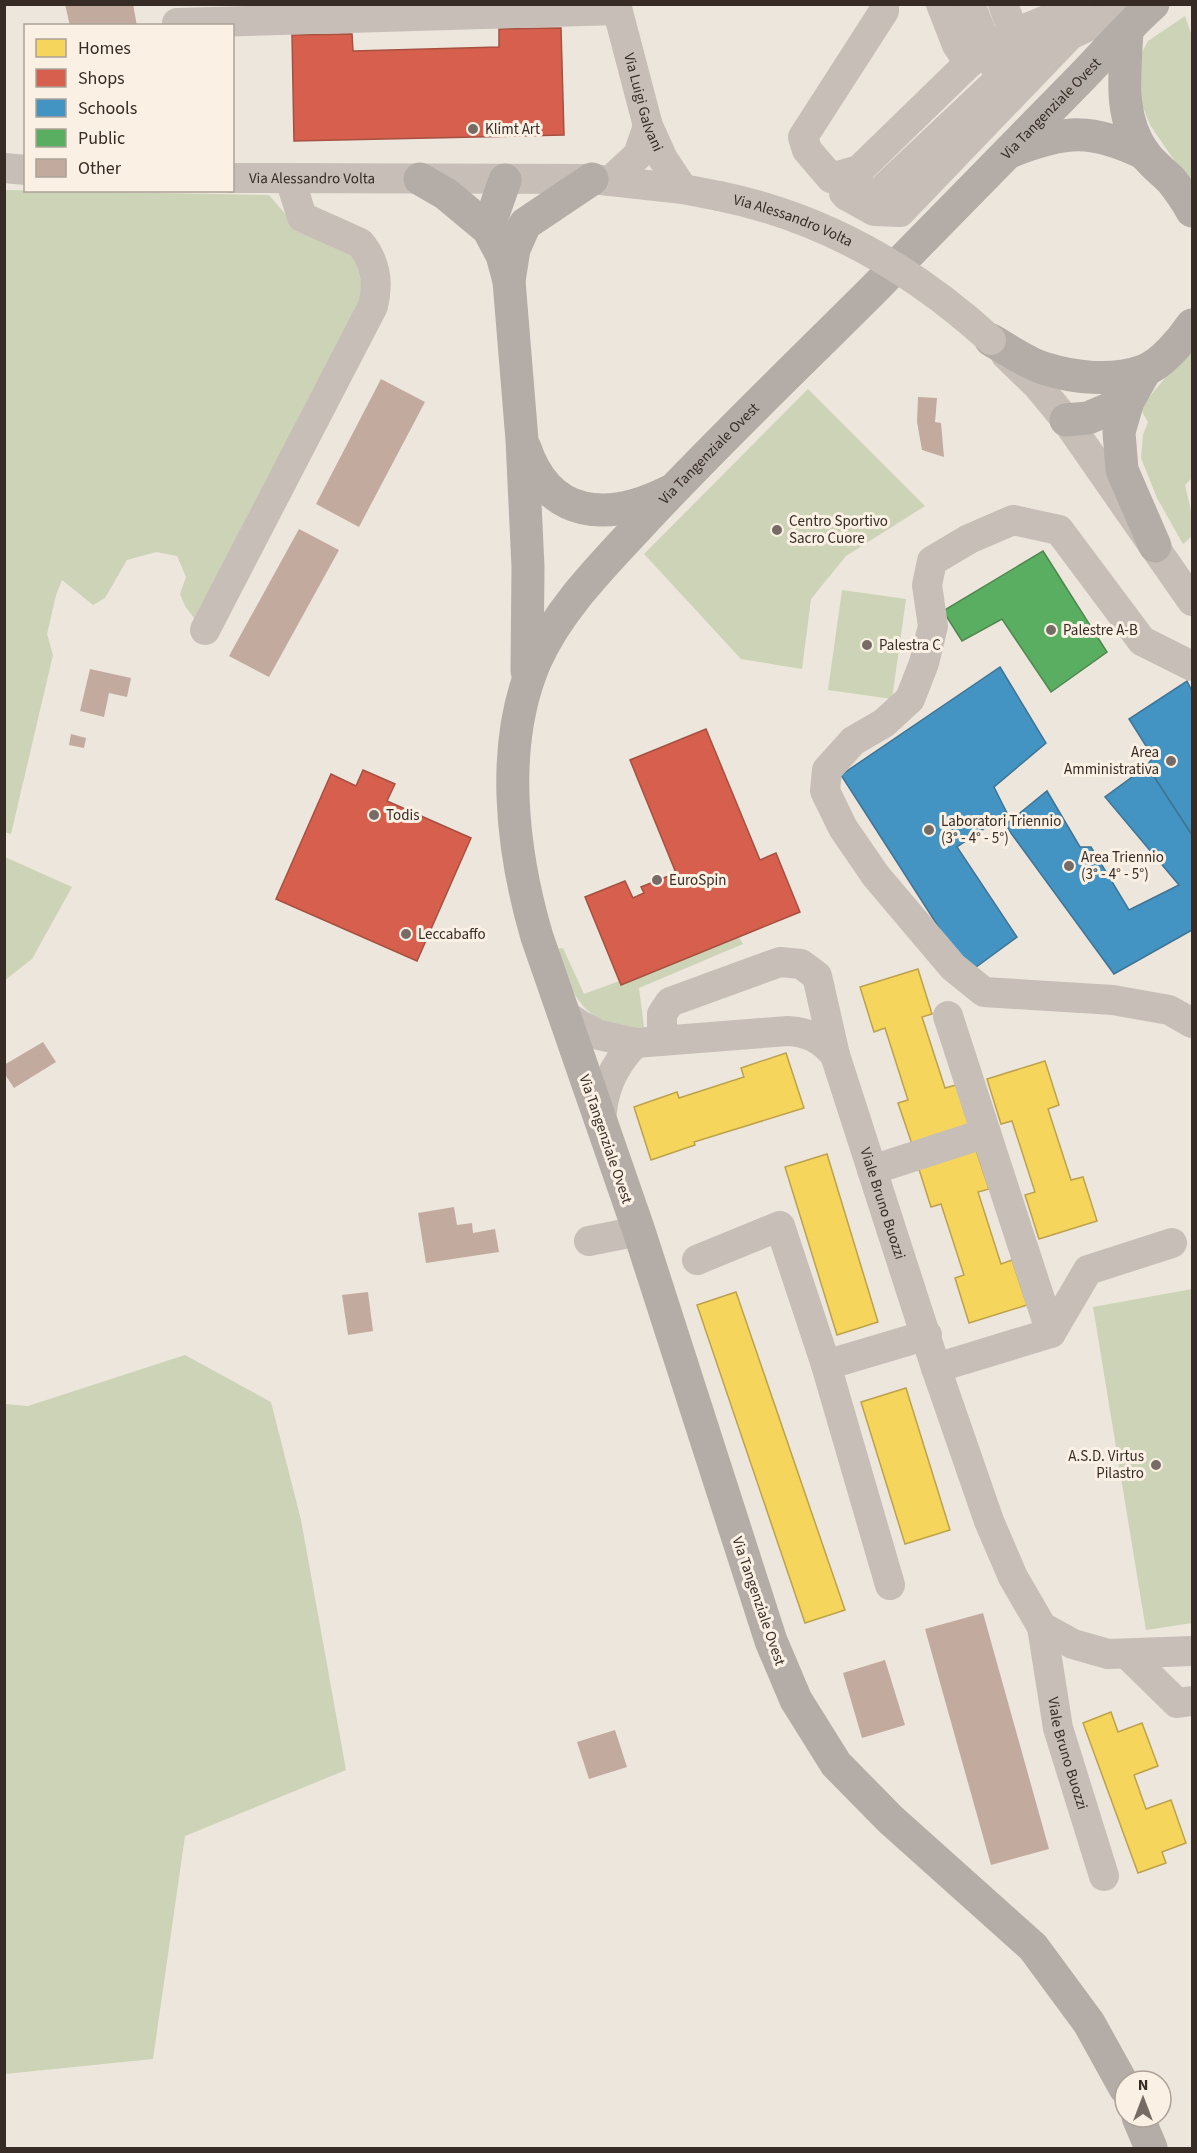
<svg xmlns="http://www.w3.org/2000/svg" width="1197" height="2153" viewBox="0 0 1197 2153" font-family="'Source Sans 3',sans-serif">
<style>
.green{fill:#cdd3b6}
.homes{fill:#f6d55c;stroke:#bca24c;stroke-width:1.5}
.shops{fill:#d6604d;stroke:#a65041;stroke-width:1.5}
.schools{fill:#4393c3;stroke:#3f7494;stroke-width:1.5}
.public{fill:#5aae61;stroke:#4f874f;stroke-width:1.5}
.building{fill:#c2aa9e}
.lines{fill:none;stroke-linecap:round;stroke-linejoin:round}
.minor{stroke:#c6beb7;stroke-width:30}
.major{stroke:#b4aca6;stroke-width:33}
.minor-bridge{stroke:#c6beb7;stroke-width:30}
.poi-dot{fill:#766c65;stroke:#faf1e4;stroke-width:2}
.labels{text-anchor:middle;stroke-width:6;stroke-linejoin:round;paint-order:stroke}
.street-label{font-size:15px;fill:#362b25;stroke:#faf1e4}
.poi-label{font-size:15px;fill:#362b25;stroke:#faf1e4;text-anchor:start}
</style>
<rect width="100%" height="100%" fill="#ede6dd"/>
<!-- green -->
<g class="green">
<path d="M1185 16 1192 36V186L1150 125 1142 105 1140 56 1148 41Z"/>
<path d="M4 190 269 195 294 224 354 250 367 293 197 622 185 606 180 594 186 577 177 556 156 552 127 560 105 598 93 605 62 580 56 595 47 634 53 655 11 834 4 832Z"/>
<path d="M1192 346V478L1185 485 1192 515V536L1183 544 1157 498 1141 458 1143 435 1148 422 1140 408Z"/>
<path d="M808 389 925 506 846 556 811 599 802 669 741 659 644 554Z"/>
<path d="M842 590 906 599 892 699 828 690Z"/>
<path d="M5 857 72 887 32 959 5 980Z"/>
<path d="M739 937 743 944 639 988 644 1027C636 1029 629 1028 621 1026 579 1019 568 985 556 949L563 948 584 994Z"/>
<path d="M1192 1289V1623L1146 1630 1093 1307Z"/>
<path d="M185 1355 271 1402 301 1520 346 1770 185 1836 153 2059 5 2074V1404L28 1406Z"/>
</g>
<!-- homes -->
<g class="homes">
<path d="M918 969 932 1014 922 1017 945 1088 956 1085 970 1129 913 1147 898 1103 908 1100 885 1028 874 1032 860 987Z"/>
<path d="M786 1053 804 1108 694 1142 695 1145 651 1160 634 1107 677 1092 679 1098 744 1077 741 1068Z"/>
<path d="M1045 1061 1059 1105 1048 1109 1071 1180 1083 1177 1097 1221 1039 1239 1025 1195 1035 1192 1012 1121 1001 1124 987 1079Z"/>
<path d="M974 1144 989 1189 978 1192 1001 1264 1012 1260 1027 1305 969 1323 955 1278 964 1275 941 1204 931 1207 917 1163Z"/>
<path d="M827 1154 878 1322 837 1335 785 1167Z"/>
<path d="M736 1292 845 1610 805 1623 697 1305Z"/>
<path d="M906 1388 950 1530 905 1544 861 1402Z"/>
<path d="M1111 1712 1118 1732 1142 1723 1158 1766 1134 1775 1146 1809 1171 1800 1186 1843 1162 1852 1166 1863 1138 1873 1083 1723Z"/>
</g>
<!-- shops -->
<g class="shops">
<path d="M561 28 564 135 294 141 292 35 352 34 353 51 499 47V29Z"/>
<path d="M706 729 760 860 776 853 800 912 621 985 585 897 625 881 633 898 644 893 641 887 676 873 630 760Z"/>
<path d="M363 770 395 784 387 801 471 838 417 961 276 899 331 774 356 786Z"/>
</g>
<!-- schools -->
<g class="schools">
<path d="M1000 667 1046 743 994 787 1007 813 957 847 1017 937 968 973 841 775Z"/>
<path d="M1187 681 1192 691V835L1147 766 1153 757 1129 719Z"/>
<path d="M1147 766 1192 835V930L1114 974 1005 825 1047 791 1080 847H1091L1129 910 1179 885 1105 797Z"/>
</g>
<!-- public -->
<path class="public" d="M1043 551 1107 652 1051 692 1002 619 962 641 943 611Z"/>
<!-- building -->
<g class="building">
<path d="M65 4H133L137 26H70Z"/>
<path d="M381 379 425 402 359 527 316 504Z"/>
<path d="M918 397 937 398 935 422 941 423 944 457 922 450 917 422Z"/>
<path d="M299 529 339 550 269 677 229 656Z"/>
<path d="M90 669 131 678 127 697 109 693 104 717 80 711Z"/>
<path d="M71 734 86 738 84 748 69 745Z"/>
<path d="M43 1042 56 1062 14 1088 4 1073V1065Z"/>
<path d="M454 1207 457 1225 472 1223 473 1233 495 1229 499 1252 426 1263 418 1213Z"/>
<path d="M368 1292 373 1331 348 1335 342 1295Z"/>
<path d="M983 1613 1049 1849 991 1865 925 1629Z"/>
<path d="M885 1660 905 1725 862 1738 843 1673Z"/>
<path d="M615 1730 627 1767 589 1779 577 1742Z"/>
</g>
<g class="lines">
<!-- minor -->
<g class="minor">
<path id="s1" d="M616 4 648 126 663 159 683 189"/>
<path d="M884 4V11L803 137 807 150 831 178 859 170 969 63C1005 34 1047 19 1090 4"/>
<path d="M941 4 957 45 969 63"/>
<path d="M970 4 995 67"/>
<path d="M1003 4 1014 34"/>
<path d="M177 23 617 10"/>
<path d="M4 168 26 170"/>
<path id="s2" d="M232 178 592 179 683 189 719 196"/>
<path d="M610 181 638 155 648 126"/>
<path d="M844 193 847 196 880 192 1042 39"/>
<path d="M847 196 874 211 900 212 1070 35 1136 4"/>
<path d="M1006 355 1037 385 1066 420 1192 601"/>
<path d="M205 630 373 306C379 282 376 262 360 243L302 217 290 179"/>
<path d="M1192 666 1142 641 1059 530 1013 520 969 539 932 561 927 585 933 626 924 663 910 699 884 723 853 741 827 770 825 791 843 828 876 876 953 967 984 992 1113 1000 1169 1010 1192 1023"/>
<path id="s3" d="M562 1013 580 1025 599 1035 635 1043 788 1031C808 1032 822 1039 835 1055L936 1368 989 1521 1013 1577 1042 1627 1073 1644 1108 1654 1192 1651"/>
<path d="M948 1016 1051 1333"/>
<path d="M662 1041V1014L670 1002 780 962 801 964 817 976 835 1055"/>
<path d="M601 1124C602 1091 612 1067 635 1043"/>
<path d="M872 1170 986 1133"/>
<path d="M589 1241 639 1231"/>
<path d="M697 1260 780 1226 826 1365 890 1585"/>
<path d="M826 1365 927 1335"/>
<path d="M936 1368 1051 1333 1088 1270 1172 1243"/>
<path id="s4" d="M1042 1627 1058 1728 1104 1876"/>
<path d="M1128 1655 1177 1703 1192 1701"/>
</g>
<!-- major -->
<g class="major">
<path d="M1127 31C1125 73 1118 116 1144 153 1152 164 1162 171 1171 180 1179 190 1186 200 1192 211"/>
<path d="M1012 151C1066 130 1092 128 1145 154"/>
<path d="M420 179 446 194 488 229 502 255 509 281 522 440 528 567 527 671"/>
<path d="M488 229 505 180"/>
<path d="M509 281 514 249 525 224 592 179"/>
<path d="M991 340C1007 349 1025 362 1043 368 1074 378 1112 382 1143 371 1161 365 1182 340 1192 325"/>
<path d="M1145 371 1128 401 1119 432 1122 470 1155 546"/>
<path d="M1066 420 1088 418 1128 401"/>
<path d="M525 448C549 519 608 522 668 492"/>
<path id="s5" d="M1125 2088 1089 2023 1033 1947 890 1819 836 1764 796 1700 771 1641 639 1231 537 937C512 852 499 746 535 662 558 610 601 567 639 526 715 444 795 368 874 289 941 221 1007 153 1074 85 1100 59 1125 29 1153 4"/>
<path d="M1138 2117 1151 2148"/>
</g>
<!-- minor-bridge -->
<path class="minor-bridge" id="s6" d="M719 196C823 217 913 269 991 340"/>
</g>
<!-- markers -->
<g class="poi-dot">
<circle cx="473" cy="129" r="6"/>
<circle cx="777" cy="530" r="6"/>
<circle cx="1051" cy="630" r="6"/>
<circle cx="867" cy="645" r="6"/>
<circle cx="1171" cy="761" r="6"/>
<circle cx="374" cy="815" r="6"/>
<circle cx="929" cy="830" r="6"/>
<circle cx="1069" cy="866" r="6"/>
<circle cx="657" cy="880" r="6"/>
<circle cx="406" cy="934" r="6"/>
<circle cx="1156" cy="1465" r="6"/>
</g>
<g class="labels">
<!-- street labels -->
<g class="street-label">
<text dy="5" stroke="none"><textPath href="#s1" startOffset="102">Via Luigi Galvani</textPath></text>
<text dy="5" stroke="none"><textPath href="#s5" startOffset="2358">Via Tangenziale Ovest</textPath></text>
<text dy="5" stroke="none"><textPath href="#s2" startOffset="80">Via Alessandro Volta</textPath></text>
<text dy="5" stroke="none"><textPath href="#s6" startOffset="78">Via Alessandro Volta</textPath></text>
<text dy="5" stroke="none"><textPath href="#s5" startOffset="1872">Via Tangenziale Ovest</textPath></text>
<text transform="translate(606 1139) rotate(71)" y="5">Via Tangenziale Ovest</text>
<text dy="5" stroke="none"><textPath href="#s3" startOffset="444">Viale Bruno Buozzi</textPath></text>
<text transform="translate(759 1601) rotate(71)" y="5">Via Tangenziale Ovest</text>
<text dy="5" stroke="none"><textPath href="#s4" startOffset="129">Viale Bruno Buozzi</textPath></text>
</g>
<!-- poi labels -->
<g class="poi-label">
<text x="485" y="134">Klimt Art</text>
<text x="789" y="526">Centro Sportivo<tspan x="789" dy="17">Sacro Cuore</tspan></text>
<text x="1063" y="635">Palestre A-B</text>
<text x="879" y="650">Palestra C</text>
<text x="1159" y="757" text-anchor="end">Area<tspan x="1159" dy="17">Amministrativa</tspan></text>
<text x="386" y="820">Todis</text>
<text x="941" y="826">Laboratori Triennio<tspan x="941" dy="17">(3° - 4° - 5°)</tspan></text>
<text x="1081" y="862">Area Triennio<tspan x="1081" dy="17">(3° - 4° - 5°)</tspan></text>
<text x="669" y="885">EuroSpin</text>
<text x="418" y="939">Leccabaffo</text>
<text x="1144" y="1461" text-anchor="end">A.S.D. Virtus<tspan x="1144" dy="17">Pilastro</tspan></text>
</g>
</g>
<!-- border -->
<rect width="1197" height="2153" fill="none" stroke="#362b25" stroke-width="12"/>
<!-- legend -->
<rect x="24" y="24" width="210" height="168" fill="#faf1e4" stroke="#aca298" stroke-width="1.5"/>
<rect x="36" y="39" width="30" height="18" fill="#f6d55c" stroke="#aca298" stroke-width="1.5"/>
<text x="78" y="54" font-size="18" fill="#362b25">Homes</text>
<rect x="36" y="69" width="30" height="18" fill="#d6604d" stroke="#aca298" stroke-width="1.5"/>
<text x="78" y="84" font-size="18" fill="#362b25">Shops</text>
<rect x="36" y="99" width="30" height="18" fill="#4393c3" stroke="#aca298" stroke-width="1.5"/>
<text x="78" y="114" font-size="18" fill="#362b25">Schools</text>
<rect x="36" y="129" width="30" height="18" fill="#5aae61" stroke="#aca298" stroke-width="1.5"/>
<text x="78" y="144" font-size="18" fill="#362b25">Public</text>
<rect x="36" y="159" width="30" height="18" fill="#c2aa9e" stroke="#aca298" stroke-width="1.5"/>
<text x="78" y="174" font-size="18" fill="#362b25">Other</text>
<!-- north arrow -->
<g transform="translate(1143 2099)"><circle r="28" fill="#faf1e4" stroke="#aca298" stroke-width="1.5"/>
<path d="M0-4.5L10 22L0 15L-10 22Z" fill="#766c65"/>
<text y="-9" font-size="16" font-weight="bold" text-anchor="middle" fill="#362b25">N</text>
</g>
</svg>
